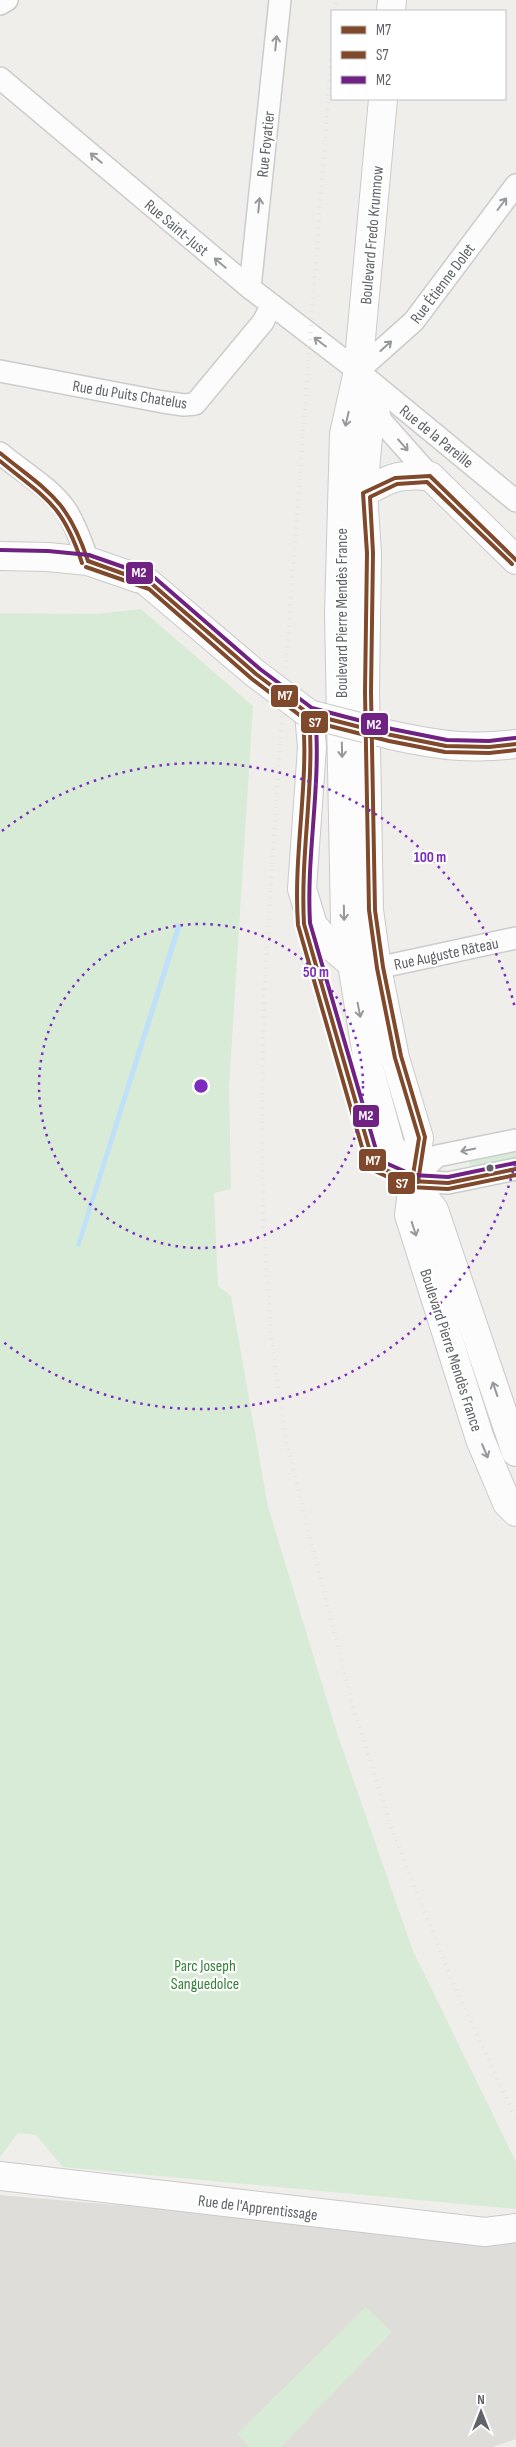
<svg xmlns="http://www.w3.org/2000/svg" width="516" height="2447" viewBox="0 0 516 2447" font-family="'Sofia Sans Condensed',sans-serif">
<style>
.industrial{fill:#dfddda}
.green{fill:#d8ebd6}
.water{fill:#bfe0f9}
.lines{fill:none;stroke-linecap:round;stroke-linejoin:round}
.street-casing{stroke:#cbcccc;stroke-width:24}
.secondary-casing{stroke:#cacacb;stroke-width:30}
.street{stroke:#fdfcfc;stroke-width:21}
.secondary{stroke:#fdfcfc;stroke-width:28}
.rail{stroke:#e4e4e4;stroke-width:4;stroke-dasharray:1 6;stroke-linecap:butt}
.secondary-bridge-casing{stroke:#cacacb;stroke-width:30;stroke-linecap:butt}
.secondary-bridge{stroke:#fdfcfc;stroke-width:28}
.bus-1-casing{stroke:#fff;stroke-width:8}
.bus-2-casing{stroke:#fff;stroke-width:8}
.bus-3-casing{stroke:#fff;stroke-width:8}
.bus-1{stroke:#81492b;stroke-width:4}
.bus-2{stroke:#81492b;stroke-width:4}
.bus-3{stroke:#702283;stroke-width:4}
.oneway{stroke:#96999c}
.ring{fill:none;stroke:#7b2cbf;stroke-width:2.5;stroke-dasharray:2.5 5}
.bus-dot{fill:#5f6368;stroke:#fff;stroke-width:2}
.labels{text-anchor:middle;stroke-width:4.5;stroke-linejoin:round;paint-order:stroke}
.street-label{font-size:16px;fill:#5f6368;stroke:#fff}
.park-label{font-size:16px;fill:#348238;stroke:#fff}
.centre{fill:#7b2cbf;stroke:#fff;stroke-width:2.5}
.ring-label{font-size:15px;text-anchor:middle;font-weight:bold;fill:#7b2cbf;stroke:#fff;stroke-width:4.5;stroke-linejoin:round;paint-order:stroke}
.line-badge{stroke:#fff;stroke-width:2}
.badge-label{font-size:14px;text-anchor:middle;font-weight:bold;fill:#fff}
</style>
<rect width="100%" height="100%" fill="#efeeea"/>
<!-- industrial -->
<path class="industrial" d="M0 2195 291 2220 516 2233V2439L492 2447H0Z"/>
<!-- green -->
<g class="green">
<path d="M141 609 253 706 229 1087 231 1189 214 1193 218 1286 231 1296 268 1507 337 1733 413 1951 516 2162V2209L63 2167 36 2135 18 2133 0 2157V613L95 614Z"/>
<path d="M516 1147V1161L471 1170 468 1157Z"/>
<path d="M366 2307 392 2332 281 2447H249L237 2434Z"/>
</g>
<!-- water -->
<path class="water" d="M177 923 182 925 80 1247 76 1245Z"/>
<g class="lines">
<!-- street casing -->
<g class="street-casing">
<g id="street">
<path d="M0 4 7 0"/>
<path d="M0 78 250 288 358 371 516 501"/>
<path d="M250 288 280 0"/>
<path d="M0 371 163 402 184 405 195 404 263 322 272 305"/>
<path d="M358 371 414 321 516 185"/>
<path d="M376 415 430 476"/>
<path d="M0 453C21 471 50 487 66 510 76 526 82 543 88 561"/>
<path d="M377 968 516 938"/>
<path d="M412 1181 437 1156 516 1140"/>
<path d="M412 1181 448 1183 516 1169"/>
</g>
</g>
<!-- secondary casing -->
<g class="secondary-casing">
<g id="secondary">
<path d="M391 11 392 0"/>
<path d="M383 99 358 371 344 434 339 614 345 921 369 1068 390 1145 412 1181 434 1210 516 1452"/>
<path d="M358 371 376 415 368 436 363 493 367 553 365 692 369 910 377 968 395 1058 419 1138 409 1215 480 1439 507 1503 516 1512"/>
<path d="M363 493C392 477 397 474 430 476L516 560"/>
<path d="M0 556 48 557 88 561 146 581"/>
<path d="M309 714 312 747 302 889 313 925 330 945 350 962"/>
<path d="M391 735C437 745 469 750 516 744"/>
<path d="M0 2176 485 2232 516 2228"/>
</g>
</g>
<!-- street -->
<use href="#street" class="street"/>
<!-- secondary -->
<use href="#secondary" class="secondary"/>
<!-- rail -->
<g class="rail">
<path d="M335 11 336 0"/>
<path d="M332 46 281 728 264 996 262 1115 263 1210 271 1334 285 1436 352 1704 393 1832 450 1976 516 2119"/>
</g>
<!-- secondary-bridge casing -->
<g class="secondary-bridge-casing">
<path id="secondary-bridge" d="M146 581 256 674 309 714 391 735"/>
</g>
<!-- secondary-bridge -->
<use href="#secondary-bridge" class="secondary-bridge"/>
<!-- bus-1 casing -->
<g class="bus-1-casing">
<g id="bus-1">
<path d="M0 453C48 492 67 498 88 561"/>
<path d="M88 561 152 584 256 674 309 714 391 735 446 746 489 747 516 744"/>
<path d="M309 714C315 784 300 854 304 924L374 1165 412 1181 448 1183 516 1169"/>
<path d="M412 1181 419 1138 395 1058 377 968 369 910 365 692 367 553 363 493 395 478 430 476 516 560"/>
</g>
</g>
<!-- bus-2 casing -->
<g class="bus-2-casing">
<g id="bus-2">
<path d="M0 461C46 499 62 503 82 563"/>
<path d="M86 567 149 589 252 679 306 720 389 741 445 752 489 753 516 750"/>
<path d="M303 715C309 785 293 855 298 925L368 1168 410 1187 448 1189 516 1175"/>
<path d="M418 1182 425 1137 401 1056 383 967 375 910 371 692 373 553 370 497 397 484 427 482 512 564"/>
</g>
</g>
<!-- bus-3 casing -->
<g class="bus-3-casing">
<g id="bus-3">
<path d="M0 550 48 551 89 555 155 578 260 669 312 708 392 729 447 740 489 741 515 738"/>
<path d="M315 713C322 783 306 853 310 923L379 1160 413 1175 448 1177 515 1163"/>
</g>
</g>
<!-- bus-1 -->
<use href="#bus-1" class="bus-1"/>
<!-- bus-2 -->
<use href="#bus-2" class="bus-2"/>
<!-- bus-3 -->
<use href="#bus-3" class="bus-3"/>
</g>
<!-- one-way arrows -->
<defs><path id="oneway-shaft" d="M-6 0H5M1.5-3L5.5 0L1.5 3" fill="none" stroke-width="1.6" stroke-linecap="round" stroke-linejoin="round" transform="scale(1.25)"/></defs>
<g class="oneway">
<use href="#oneway-shaft" transform="translate(276 43) rotate(-84)"/>
<use href="#oneway-shaft" transform="translate(96 158) rotate(-140)"/>
<use href="#oneway-shaft" transform="translate(502 204) rotate(-53)"/>
<use href="#oneway-shaft" transform="translate(259 205) rotate(-84)"/>
<use href="#oneway-shaft" transform="translate(220 263) rotate(-140)"/>
<use href="#oneway-shaft" transform="translate(320 342) rotate(-143)"/>
<use href="#oneway-shaft" transform="translate(386 346) rotate(-42)"/>
<use href="#oneway-shaft" transform="translate(347 419) rotate(103)"/>
<use href="#oneway-shaft" transform="translate(403 445) rotate(49)"/>
<use href="#oneway-shaft" transform="translate(342 750) rotate(89)"/>
<use href="#oneway-shaft" transform="translate(344 913) rotate(89)"/>
<use href="#oneway-shaft" transform="translate(359 1010) rotate(79)"/>
<use href="#oneway-shaft" transform="translate(468 1150) rotate(168)"/>
<use href="#oneway-shaft" transform="translate(414 1229) rotate(72)"/>
<use href="#oneway-shaft" transform="translate(495 1389) rotate(-109)"/>
<use href="#oneway-shaft" transform="translate(485 1451) rotate(67)"/>
</g>
<!-- distance rings -->
<g class="ring">
<circle cx="201" cy="1086" r="162"/>
<path d="M515 1164A324 324 0 0 1 2 1341M2 831A324 324 0 0 1 515 1008"/>
</g>
<!-- markers -->
<circle class="bus-dot" cx="490" cy="1168" r="4.5"/>
<g class="labels">
<!-- street labels -->
<g class="street-label">
<text transform="translate(265 144) rotate(-84)" y="6">Rue Foyatier</text>
<text transform="translate(177 227) rotate(40)" y="6">Rue Saint-Just</text>
<text transform="translate(371 235) rotate(-85)" y="6">Boulevard Fredo Krumnow</text>
<text transform="translate(442 283) rotate(-53)" y="6">Rue Étienne Dolet</text>
<text transform="translate(130 394) rotate(9)" y="6">Rue du Puits Chatelus</text>
<text transform="translate(437 436) rotate(39)" y="6">Rue de la Pareille</text>
<text transform="translate(341 613) rotate(-90)" y="6">Boulevard Pierre Mendès France</text>
<text transform="translate(446 953) rotate(-12)" y="6">Rue Auguste Râteau</text>
<text transform="translate(452 1350) rotate(72)" y="6">Boulevard Pierre Mendès France</text>
<text transform="translate(258 2207) rotate(7)" y="6">Rue de l'Apprentissage</text>
</g>
<!-- park labels -->
<g class="park-label">
<text x="205" y="1971">Parc Joseph<tspan x="205" dy="18">Sanguedolce</tspan></text>
</g>
</g>
<circle cx="201" cy="1086" r="8" class="centre"/>
<g class="ring-label">
<text x="430" y="862">100 m</text>
<text x="316" y="977">50 m</text>
</g>
<g class="line-badge">
<rect x="125" y="561" width="29" height="24" rx="5" fill="#702283"/>
<rect x="270" y="684" width="29" height="24" rx="5" fill="#81492b"/>
<rect x="300" y="710" width="29" height="24" rx="5" fill="#81492b"/>
<rect x="360" y="712" width="29" height="24" rx="5" fill="#702283"/>
<rect x="352" y="1104" width="28" height="24" rx="5" fill="#702283"/>
<rect x="358" y="1148" width="29" height="24" rx="5" fill="#81492b"/>
<rect x="387" y="1171" width="29" height="24" rx="5" fill="#81492b"/>
</g>
<g class="badge-label">
<text x="139" y="577">M2</text>
<text x="285" y="700">M7</text>
<text x="315" y="727">S7</text>
<text x="374" y="729">M2</text>
<text x="366" y="1120">M2</text>
<text x="373" y="1165">M7</text>
<text x="402" y="1188">S7</text>
</g>
<!-- legend -->
<rect x="331" y="10" width="175" height="90" fill="#ffffff" stroke="#bfc1c3"/>
<rect x="341" y="26" width="25" height="8" fill="#81492b" stroke="#bfc1c3"/>
<text x="376" y="35" font-size="15" fill="#5f6368">M7</text>
<rect x="341" y="51" width="25" height="8" fill="#81492b" stroke="#bfc1c3"/>
<text x="376" y="60" font-size="15" fill="#5f6368">S7</text>
<rect x="341" y="76" width="25" height="8" fill="#702283" stroke="#bfc1c3"/>
<text x="376" y="85" font-size="15" fill="#5f6368">M2</text>
<!-- north arrow -->
<g transform="translate(481 2412)" stroke="#ffffff" stroke-width="4" paint-order="stroke">
<path d="M0-4L9 19L0 12L-9 19Z" fill="#5f6368"/>
<text y="-8" font-size="14" font-weight="bold" text-anchor="middle" fill="#5f6368">N</text>
</g>
</svg>
